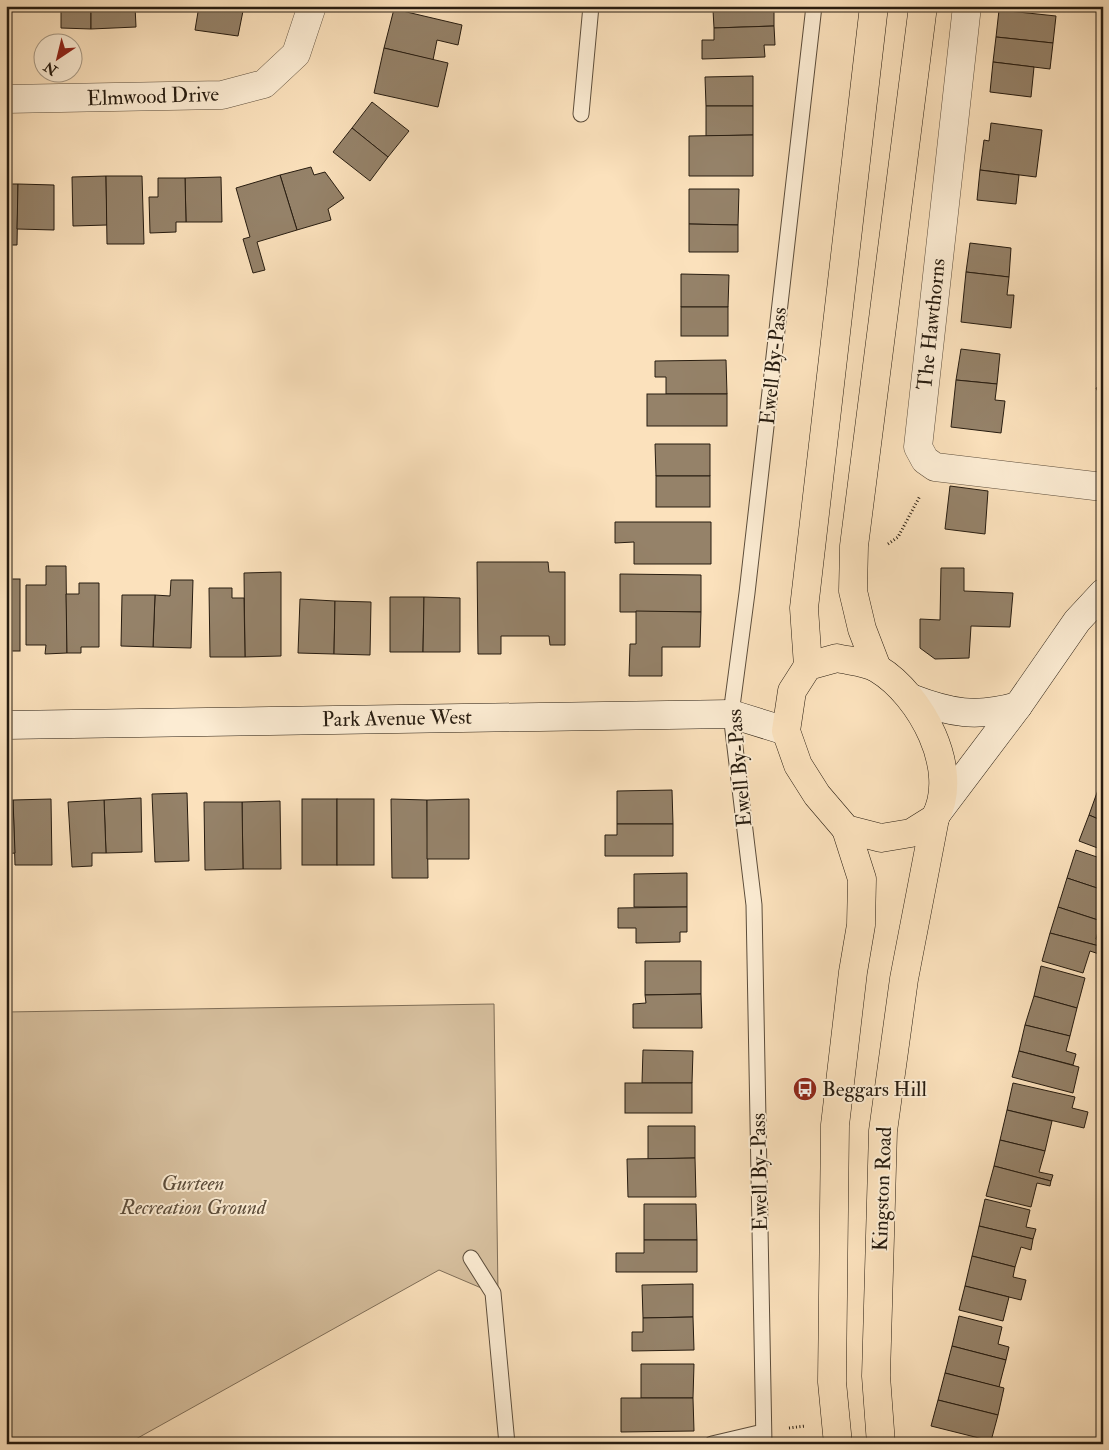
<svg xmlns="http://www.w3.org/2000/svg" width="1109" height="1450" viewBox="0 0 1109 1450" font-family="'IM FELL Double Pica',serif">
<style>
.green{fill:#d7c09f;stroke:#7f6e58}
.building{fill:#958269;stroke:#271c10}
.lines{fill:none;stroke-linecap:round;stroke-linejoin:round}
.lane-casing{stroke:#5c4d3b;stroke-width:17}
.street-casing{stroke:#5c4d3b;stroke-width:29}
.secondary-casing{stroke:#271c10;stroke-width:29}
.highway-casing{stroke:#271c10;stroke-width:29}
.path{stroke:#271c10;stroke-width:3;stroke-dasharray:1 2.5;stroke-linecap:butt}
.lane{stroke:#fcecd3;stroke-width:15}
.street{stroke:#fcecd3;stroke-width:28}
.secondary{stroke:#fcecd3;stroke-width:28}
.highway{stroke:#fbe1bc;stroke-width:28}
.labels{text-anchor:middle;stroke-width:4;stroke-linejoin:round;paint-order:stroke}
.street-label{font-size:21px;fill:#271c10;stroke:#fcecd3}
.poi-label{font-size:21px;fill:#271c10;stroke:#fcecd3;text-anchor:start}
.park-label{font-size:21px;font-style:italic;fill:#5c4d3b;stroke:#fcecd3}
</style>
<rect width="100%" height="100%" fill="#fbe1bc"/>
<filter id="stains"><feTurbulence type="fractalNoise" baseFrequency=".004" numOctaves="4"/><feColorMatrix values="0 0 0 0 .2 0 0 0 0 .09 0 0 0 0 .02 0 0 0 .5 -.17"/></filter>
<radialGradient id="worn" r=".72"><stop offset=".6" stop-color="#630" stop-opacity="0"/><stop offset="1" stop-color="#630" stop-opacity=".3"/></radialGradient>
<!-- green -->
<path class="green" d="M494 1004 498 1293H493L439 1270 127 1444H6V1012Z"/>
<!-- building -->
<g class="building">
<path d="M61 6H91V29L61 28Z"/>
<path d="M91 6H135L136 27 91 29Z"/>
<path d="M199 6H244L238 36 195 30Z"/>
<path d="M703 6 774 7V26L714 28 713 10H703Z"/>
<path d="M394 9 462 25 458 45 437 40 433 60 384 48Z"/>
<path d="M999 10 1056 16 1053 43 996 37Z"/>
<path d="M774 26 775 45H764L765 57 702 59V40H714V28Z"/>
<path d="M996 37 1053 43 1050 69 993 62Z"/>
<path d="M384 48 448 63 438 107 374 93Z"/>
<path d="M993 62 1034 67 1031 97 990 92Z"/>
<path d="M753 76V106H706L705 77Z"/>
<path d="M372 102 409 131 388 157 352 128Z"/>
<path d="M706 106H753V135L706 136Z"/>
<path d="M991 123 1042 130 1036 177 980 170 984 140 989 141Z"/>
<path d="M352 128 388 157 370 181 333 152Z"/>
<path d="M753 135V176H689V136Z"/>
<path d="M311 167 314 175 325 172 344 198 328 209 331 220 297 230 280 175Z"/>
<path d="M980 170 1019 175 1016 204 977 200Z"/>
<path d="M280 175 297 230 257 242 265 270 253 273 243 239 250 237 236 188Z"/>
<path d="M106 176 107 225 73 226 72 177Z"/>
<path d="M106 176H142L144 244H107Z"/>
<path d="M221 177 222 222H186L185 178Z"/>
<path d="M158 178H185L186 222H176V232L150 233 149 197H158Z"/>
<path d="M6 184H18L17 245H6Z"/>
<path d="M18 184 54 185V230L17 229Z"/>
<path d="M689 189H739L738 225 689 224Z"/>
<path d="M689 224 738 225V252H689Z"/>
<path d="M970 243 1011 248 1009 277 966 272Z"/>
<path d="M966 272 1009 277 1007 295H1014L1011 328 961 322Z"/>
<path d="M681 274 729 275 728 307H681Z"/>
<rect x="681" y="307" width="47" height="29"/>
<path d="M961 349 1000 354 997 384 956 380Z"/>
<path d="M726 360 727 394H666V377H655V361Z"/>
<path d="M956 380 997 384 995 400 1005 401 1001 433 951 427Z"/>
<path d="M1103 385V401L1096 388Z"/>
<rect x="647" y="394" width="80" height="32"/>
<path d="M655 444H710V476H656Z"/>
<rect x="656" y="476" width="54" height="31"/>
<path d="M950 486 988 491 985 534 945 529Z"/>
<path d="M615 522H711V564H634V542L615 543Z"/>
<path d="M477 562H548L549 572H565V645H550L549 636H501V654H478Z"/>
<path d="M46 566H66L67 653 45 654 46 645H26V585H46Z"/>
<path d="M941 568H964V591L1013 593 1010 627 971 626 969 658 935 659 920 648V619L940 620Z"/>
<path d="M281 572V656L245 657 244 573Z"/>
<path d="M620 574 701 575V612H620Z"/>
<rect x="6" y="579" width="14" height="72"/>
<path d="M171 580H193L191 648 153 647 155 595 170 596Z"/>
<path d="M79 583H99V647H81V653H67L66 594H79Z"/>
<path d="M209 588H232V598H244L245 657H210Z"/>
<path d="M122 595H155L153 647 121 646Z"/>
<path d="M390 597H424L423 652H390Z"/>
<path d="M424 597 460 598V652H423Z"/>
<path d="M300 599 335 601 334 654 298 653Z"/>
<path d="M335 601 371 602 370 655 334 654Z"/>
<path d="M636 611 701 612 700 647H662V676H629L630 644H636Z"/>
<path d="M1099 787 1103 789V821L1089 815Z"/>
<path d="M672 790 673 824H617V791Z"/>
<path d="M187 793 189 861 155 862 152 794Z"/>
<path d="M141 798 142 852 106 853 104 800Z"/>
<path d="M51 799 52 865H15L13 800Z"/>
<rect x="302" y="799" width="35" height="66"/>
<rect x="337" y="799" width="37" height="66"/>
<path d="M391 799 427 800 428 878H392Z"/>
<path d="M469 799V859H427V800Z"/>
<path d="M13 800 15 853 6 854V801Z"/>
<path d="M104 800 106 853H92V866L72 867 68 802Z"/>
<path d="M280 801 281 869H243L242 802Z"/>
<path d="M204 802H242L243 869 205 870Z"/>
<path d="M1089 815 1103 821V850L1079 841Z"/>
<path d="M617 824H673V856H605V835H617Z"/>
<path d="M1076 850 1103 859V890L1067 878Z"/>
<path d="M687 873V907H634V874Z"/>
<path d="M1067 878 1103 890 1101 921 1058 907Z"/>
<path d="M687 907V932H680V942L636 943V928H618V908Z"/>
<path d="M1058 907 1101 921 1096 939 1103 941V947L1050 933Z"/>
<path d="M1050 933 1103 947 1102 955 1090 951 1083 973 1042 961Z"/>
<path d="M645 961H701V994L645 995Z"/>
<path d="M1041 966 1085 978 1077 1008 1034 996Z"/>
<path d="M701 994 702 1028H633V1004L646 1003 645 995Z"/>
<path d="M1034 996 1077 1008 1070 1036 1025 1025Z"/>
<path d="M1025 1025 1070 1036 1066 1051 1076 1054 1073 1065 1019 1051Z"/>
<path d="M643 1050 693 1051 692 1083H642Z"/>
<path d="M1019 1051 1079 1067 1073 1093 1012 1077Z"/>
<rect x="625" y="1083" width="67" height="30"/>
<path d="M1013 1083 1075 1097 1072 1108 1088 1112 1084 1128 1007 1110Z"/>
<path d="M1007 1110 1052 1121 1045 1151 1000 1140Z"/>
<path d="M648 1126H695V1158L648 1159Z"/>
<path d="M1000 1140 1045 1151 1039 1172 1053 1175 1051 1181 994 1166Z"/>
<path d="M695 1158 696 1197H628L627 1159Z"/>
<path d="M994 1166 1051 1181 1050 1186 1037 1183 1031 1207 986 1196Z"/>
<path d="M985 1199 1030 1210 1026 1227 1036 1229 1033 1239 979 1226Z"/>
<path d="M644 1204H696L697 1240H644Z"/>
<path d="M979 1226 1033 1239 1031 1250 1021 1247 1015 1267 972 1256Z"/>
<path d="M644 1240H697V1272H616V1253H644Z"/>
<path d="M972 1256 1015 1267 1013 1277 1026 1280 1021 1300 965 1286Z"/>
<path d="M693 1284V1317L643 1318 642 1285Z"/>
<path d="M965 1286 1009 1297 1003 1321 959 1310Z"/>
<path d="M959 1316 1002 1327 998 1344 1009 1347 1006 1360 952 1346Z"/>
<path d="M693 1317 694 1350 632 1351V1332H643V1318Z"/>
<path d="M952 1346 1006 1360 999 1387 945 1373Z"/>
<path d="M641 1364H694L693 1398H641Z"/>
<path d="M945 1373 1004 1388 998 1415 938 1400Z"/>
<path d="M621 1398H693L694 1431 621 1432Z"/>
<path d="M938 1400 998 1415 991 1441 931 1426Z"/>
</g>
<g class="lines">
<!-- lane casing -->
<g class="lane-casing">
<g id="lane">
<path d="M581 114 591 6"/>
<path d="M471 1258 493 1293 507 1444"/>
<path d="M712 1444 763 1432"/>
<path d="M764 1444 754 905 731 714 747 593 814 6"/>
</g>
</g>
<!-- street casing -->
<g class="street-casing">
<g id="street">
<path d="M967 6 918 447 925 460 935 467 1103 487"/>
<path d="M6 99 222 95 264 84 296 54 312 6"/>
</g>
</g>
<!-- secondary casing -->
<g class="secondary-casing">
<g id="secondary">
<path d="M911 698C950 713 976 718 1018 706"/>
<path d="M6 725 731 714 786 731"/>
<path d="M938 812 1018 706 1077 621 1103 593"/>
</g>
</g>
<!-- highway casing -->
<g class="highway-casing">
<g id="highway">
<path d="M837 658C849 661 868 662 878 669 921 695 961 770 935 818L911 833 881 838 846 829 817 795 798 765 786 731 792 691 808 666Z"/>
<path d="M808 666 804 608 874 6"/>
<path d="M877 668 862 629 853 591 854 546 923 6"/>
<path d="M838 1444 832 1382 835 1125 853 972 861 925 862 879 846 829"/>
<path d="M881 1444 876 1376 883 1131 904 979 935 818"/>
</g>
</g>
<!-- path -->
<g class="path">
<path d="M888 544 898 537 920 496"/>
<path d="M789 1428 805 1426"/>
</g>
<!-- lane -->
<use href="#lane" class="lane"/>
<!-- street -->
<use href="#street" class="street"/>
<!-- secondary -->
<use href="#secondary" class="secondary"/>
<!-- highway -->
<use href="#highway" class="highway"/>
</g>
<!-- icons -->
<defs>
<g id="bus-disc" transform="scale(1.25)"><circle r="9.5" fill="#8f2418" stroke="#fcecd3"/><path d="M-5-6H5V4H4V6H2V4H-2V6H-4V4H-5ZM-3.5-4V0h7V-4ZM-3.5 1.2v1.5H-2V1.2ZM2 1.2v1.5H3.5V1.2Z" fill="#fff"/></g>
</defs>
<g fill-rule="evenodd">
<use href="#bus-disc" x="805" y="1089"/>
</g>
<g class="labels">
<!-- street labels -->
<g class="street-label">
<text transform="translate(153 96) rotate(-2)" y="7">Elmwood Drive</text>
<text transform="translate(931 324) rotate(-84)" y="7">The Hawthorns</text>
<text transform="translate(773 366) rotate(-84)" y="7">Ewell By-Pass</text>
<text transform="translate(397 718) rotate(-1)" y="7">Park Avenue West</text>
<text transform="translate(739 768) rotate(-95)" y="7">Ewell By-Pass</text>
<text transform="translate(759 1172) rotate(-91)" y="7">Ewell By-Pass</text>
<text transform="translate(882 1189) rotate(-88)" y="7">Kingston Road</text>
</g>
<!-- poi labels -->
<g class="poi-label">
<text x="822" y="1096">Beggars Hill</text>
</g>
<!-- park labels -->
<g class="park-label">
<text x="193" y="1190">Gurteen<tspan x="193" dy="24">Recreation Ground</tspan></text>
</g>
</g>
<!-- margin -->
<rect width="1109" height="1450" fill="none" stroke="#fbe1bc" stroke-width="25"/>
<rect x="8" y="8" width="1094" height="1435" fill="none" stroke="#271c10" stroke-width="2.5"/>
<rect x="12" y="12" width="1084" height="1425" fill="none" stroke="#271c10"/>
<!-- north arrow -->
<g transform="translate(58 58) rotate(215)"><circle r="24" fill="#fcecd3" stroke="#a79985"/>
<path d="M0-4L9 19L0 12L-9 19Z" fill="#8f2418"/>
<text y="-8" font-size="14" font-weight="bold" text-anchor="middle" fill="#271c10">N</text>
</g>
<rect width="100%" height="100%" filter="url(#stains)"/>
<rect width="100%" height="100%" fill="url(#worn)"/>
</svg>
